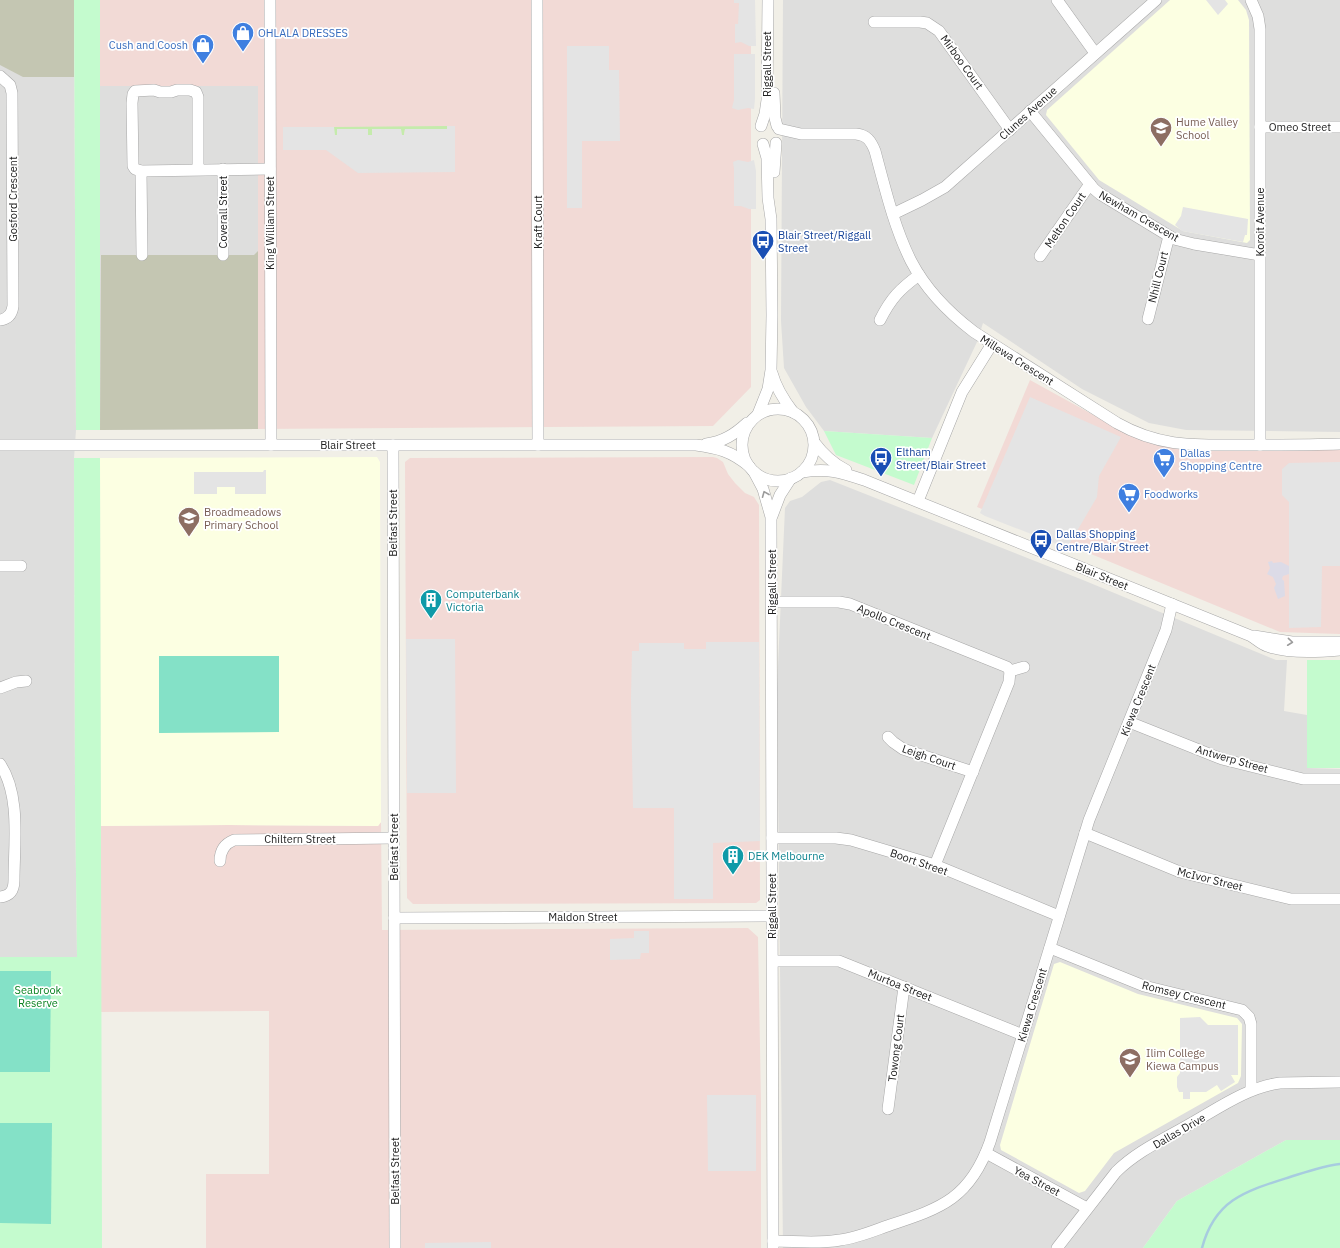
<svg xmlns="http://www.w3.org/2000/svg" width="1340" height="1248" viewBox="0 0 1340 1248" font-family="'IBM Plex Sans',sans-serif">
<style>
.residential{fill:#dededd}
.commercial{fill:#f2dad6}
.education{fill:#fcffe2}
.construction{fill:#c4c6b2}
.grass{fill:#c5ebac}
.park{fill:#c4fbce}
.pitch{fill:#84e1c7}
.parking{fill:#e4e4e4}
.plaza{fill:#dcdbe7}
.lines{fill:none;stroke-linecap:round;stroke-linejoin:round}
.stream{stroke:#a7ccdf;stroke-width:2.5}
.minor-casing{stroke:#a7a7a7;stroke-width:12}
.minor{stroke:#fff;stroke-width:11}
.oneway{stroke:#9b9b9b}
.labels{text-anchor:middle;stroke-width:3.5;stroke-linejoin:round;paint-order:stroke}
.shop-label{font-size:11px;fill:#366cbe;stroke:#fff;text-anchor:start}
.street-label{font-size:11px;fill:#202020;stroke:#fff}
.education-label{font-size:11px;fill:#785e54;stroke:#fff;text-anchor:start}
.transit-label{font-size:11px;fill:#164399;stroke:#fff;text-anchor:start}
.culture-label{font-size:11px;fill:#0d838f;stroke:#fff;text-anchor:start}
.park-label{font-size:11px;fill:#0a8321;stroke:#fff}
</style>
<rect width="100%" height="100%" fill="#f1efe7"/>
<!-- residential -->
<g class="residential">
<path d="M0 0H74L76 430 74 458 75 794 77 957H0Z"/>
<path d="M783 0H1340V432L1186 430 1149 423 1082 389 983 323 977 342 932 438 824 431 806 407 784 368 781 321Z"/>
<path d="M100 86H258V429L100 430Z"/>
<path d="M830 480 1083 580 1271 658 1276 660H1287L1284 711 1307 715V768L1340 769V1140H1286L1177 1201 1143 1248H783L777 688 785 508 790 501 802 497 821 482Z"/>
</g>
<!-- commercial -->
<g class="commercial">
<path d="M100 0H751V387L713 426 258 429V86H100Z"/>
<path d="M1030 380 1126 433 1162 445 1340 447V634L1280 632 977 507Z"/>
<path d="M713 457 717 458 723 462 728 474 735 483 745 493 754 497 759 505 760 900 756 903 413 904 407 898 405 462 410 458Z"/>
<path d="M381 822 382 930 748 928 758 937 761 1102V1248H206V1174H269V1011L101 1012V826L229 825 378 826Z"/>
</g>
<!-- education -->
<g class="education">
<path d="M1170 0H1238L1246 10 1249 20 1250 240 1247 243 1183 231 1099 180 1046 115 1047 110Z"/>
<path d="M377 457 380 462 381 822 378 826 229 825 101 826 100 458Z"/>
<path d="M1060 962 1138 994 1237 1018 1242 1024 1241 1076 1238 1083 1114 1153 1085 1191 1079 1193 1001 1150 1000 1145 1054 964Z"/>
</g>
<!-- construction -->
<g class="construction">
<path d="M0 0H74V77H23L0 65Z"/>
<path d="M258 251V429L100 430 101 255H254Z"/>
</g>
<!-- grass -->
<path class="grass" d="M447 126V129H405L404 135H401V129H372V135H368L367 129H337V135H334V127Z"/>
<!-- park -->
<g class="park">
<path d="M74 0H100V430H76Z"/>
<path d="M824 431 932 438 914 485 836 455Z"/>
<path d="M74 458H100L102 1248H0V957H77L75 794Z"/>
<rect x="1307" y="660" width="33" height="108"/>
<path d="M1286 1140H1340V1248H1143L1177 1201Z"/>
</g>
<!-- pitch -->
<g class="pitch">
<path d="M159 656H279V732L159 733Z"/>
<path d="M0 971H51L50 1072H0Z"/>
<path d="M0 1123H52L51 1224 0 1223Z"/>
</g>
<!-- parking -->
<g class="parking">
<path d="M734 0H755L756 46H749L741 42 735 43V24H738L739 3H734Z"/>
<path d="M1206 0H1225L1228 4 1218 15Z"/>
<path d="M567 46H609V70H619L620 141H582V208H567Z"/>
<path d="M734 54H755V99L754 109 748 108 738 110 732 108 734 100Z"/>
<path d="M447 126H455V172L358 173 326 150H283V127H334L335 135H337V129H368V135H372V129H401L402 135H404L405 129H447Z"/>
<path d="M738 160 748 162 754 160 756 171V209H749L741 206H734V169L733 162Z"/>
<path d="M1183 207 1248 219 1247 235H1245L1243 242 1182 231 1175 225 1181 216Z"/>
<path d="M1030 397 1121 437 1099 476 1097 497 1067 548 985 516 980 513Z"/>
<path d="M1340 462V566H1322L1321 627 1289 628V502L1282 495V469L1289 463Z"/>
<path d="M264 470H266V494H235V487H217V494H194V472H263Z"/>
<path d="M406 639H455L456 793H407Z"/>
<path d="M706 642H759L760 841 713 843V899H674V808H633L631 698 632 651H639V643H684V649H706Z"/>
<path d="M634 931H649V953H641L640 959 610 960V939L634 938Z"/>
<path d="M1200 1017 1208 1025H1238V1075H1231L1235 1082 1221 1091 1217 1085 1206 1092H1190V1099H1183V1092H1179L1177 1087V1077L1180 1073V1018Z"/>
<path d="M707 1095H756V1171H708Z"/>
<path d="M491 1242V1248H425V1243Z"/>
</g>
<!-- plaza -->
<path class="plaza" d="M1272 561 1273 563 1281 562 1289 566V574L1283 576 1282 579 1284 581 1285 596 1278 599 1274 588 1276 584 1273 577 1267 574 1270 568 1268 562Z"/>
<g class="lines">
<!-- stream -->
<path class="stream" d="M1202 1248C1215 1199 1246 1191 1290 1177 1306 1172 1323 1166 1340 1164"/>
<!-- minor casing -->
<g class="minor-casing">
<g id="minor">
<path d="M270 0 271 445"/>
<path d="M537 0 538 445"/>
<path d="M1057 0 1095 53"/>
<path d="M1251 0 1258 16 1260 29V445"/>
<path d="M874 22H920L927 23 939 31 1010 130"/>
<path d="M0 76 10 85 12 93 13 306C12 314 8 319 0 320"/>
<path d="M774 93 775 118 777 126"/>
<path d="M1030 111 1094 189 1100 194 1174 239 1194 244 1260 255"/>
<path d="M761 126 765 114 767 100 768 0"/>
<path d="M1260 127H1340"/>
<path d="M779 129 801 134H856C867 135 871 141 875 151 885 188 894 227 911 261 926 290 949 313 974 332L1117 423C1161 448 1197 445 1245 445 1277 445 1308 445 1340 444"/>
<path d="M223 169V255"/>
<path d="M198 170V97L196 92 190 90H177L171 92H160L154 90 135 91 133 94 132 103 133 166 135 169 141 171 270 169"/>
<path d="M141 171 142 255"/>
<path d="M774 172 776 143"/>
<path d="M893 214 922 200 945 187 1156 0"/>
<path d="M1040 256 1090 184"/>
<path d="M1148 319 1169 236"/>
<path d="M880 320C891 298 900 289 919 275"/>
<path d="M772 373C776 388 783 399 793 412"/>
<circle cx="778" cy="445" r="36"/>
<path d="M758 414 768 389 771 370 772 315 771 219 768 198 767 158 763 144"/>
<path d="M814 442C823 454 832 463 846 470"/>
<path d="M706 444C723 442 735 434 747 423"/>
<path d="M0 445H696C718 448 731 451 749 466"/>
<path d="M393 445 395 1248"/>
<path d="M754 472 763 489 771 517 773 1248"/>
<path d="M802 472C828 468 840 472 864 480L1251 636C1256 639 1261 644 1267 646 1287 654 1318 652 1340 650"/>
<path d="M918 501 962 392 992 344"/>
<path d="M772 516 780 495 791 478"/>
<path d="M0 566H21"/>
<path d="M772 602H839L850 604 1007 667 1010 671 1009 682 935 865"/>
<path d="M1254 636 1292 642H1340"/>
<path d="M1010 671 1024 667"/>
<path d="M0 688 16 682 26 681"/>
<path d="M1129 722 1222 759 1303 779H1340"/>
<path d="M888 737 893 742 903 749 973 772"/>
<path d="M0 764C21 795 14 844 14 880 14 891 10 896 0 897"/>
<path d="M1085 833 1180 872 1291 899H1340"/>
<path d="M772 838H836L851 840 935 865 1059 916"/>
<path d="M220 861C220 851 224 844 234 840L394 838"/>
<path d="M394 918 772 916"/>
<path d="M1050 948 1144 986 1242 1010 1249 1017 1251 1024V1090"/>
<path d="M773 961H839L1023 1035"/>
<path d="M888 1109 904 987"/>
<path d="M986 1153 1087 1208"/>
<path d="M773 1241C795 1241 818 1244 840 1240 857 1238 873 1231 890 1225 942 1208 970 1198 990 1142L1089 820 1166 630 1172 604"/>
<path d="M1057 1248 1116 1172C1135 1153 1160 1141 1183 1128 1213 1112 1246 1087 1280 1083L1340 1082"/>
</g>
</g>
<!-- minor -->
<use href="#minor" class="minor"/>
</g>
<!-- one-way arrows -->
<defs><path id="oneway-chevron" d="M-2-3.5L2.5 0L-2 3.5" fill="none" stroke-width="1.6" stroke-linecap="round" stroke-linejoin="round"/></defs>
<g class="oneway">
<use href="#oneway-chevron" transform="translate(765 494) rotate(-112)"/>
<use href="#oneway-chevron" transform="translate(1290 642) rotate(6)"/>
</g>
<!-- icons -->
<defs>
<g id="shop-pin" transform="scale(1.15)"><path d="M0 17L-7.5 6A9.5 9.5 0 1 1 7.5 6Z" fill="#3f7fe0" stroke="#fff"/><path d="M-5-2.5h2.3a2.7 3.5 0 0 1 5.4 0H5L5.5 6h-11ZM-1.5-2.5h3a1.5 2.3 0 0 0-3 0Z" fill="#fff"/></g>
<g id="school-pin" transform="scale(1.15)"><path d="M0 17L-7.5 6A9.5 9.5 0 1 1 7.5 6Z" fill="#8d6e63" stroke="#fff"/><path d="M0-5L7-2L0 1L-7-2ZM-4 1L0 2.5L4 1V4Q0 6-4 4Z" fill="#fff"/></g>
<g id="bus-pin" transform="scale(1.15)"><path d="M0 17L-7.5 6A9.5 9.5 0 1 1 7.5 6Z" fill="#1a4fb4" stroke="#fff"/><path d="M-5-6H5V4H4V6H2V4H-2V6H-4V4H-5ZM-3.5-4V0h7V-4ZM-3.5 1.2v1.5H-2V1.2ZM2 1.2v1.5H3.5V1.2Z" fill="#fff"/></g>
<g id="supermarket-pin" transform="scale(1.15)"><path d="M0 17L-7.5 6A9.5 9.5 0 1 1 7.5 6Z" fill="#3f7fe0" stroke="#fff"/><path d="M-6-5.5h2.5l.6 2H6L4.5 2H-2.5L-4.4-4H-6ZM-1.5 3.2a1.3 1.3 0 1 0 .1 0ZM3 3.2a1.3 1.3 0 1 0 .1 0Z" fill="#fff"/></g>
<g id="building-pin" transform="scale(1.15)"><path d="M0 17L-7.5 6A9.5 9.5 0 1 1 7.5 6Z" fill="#0f9aa8" stroke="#fff"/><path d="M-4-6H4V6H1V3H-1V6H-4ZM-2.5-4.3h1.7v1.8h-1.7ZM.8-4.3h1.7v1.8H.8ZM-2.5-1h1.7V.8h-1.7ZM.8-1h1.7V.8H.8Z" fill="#fff"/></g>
</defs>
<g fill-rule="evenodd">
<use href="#shop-pin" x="243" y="33"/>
<use href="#shop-pin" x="203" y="45"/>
<use href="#school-pin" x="1161" y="128"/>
<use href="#bus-pin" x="763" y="241"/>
<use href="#bus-pin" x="881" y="458"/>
<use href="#supermarket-pin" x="1164" y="459"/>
<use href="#supermarket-pin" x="1129" y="494"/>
<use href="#school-pin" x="189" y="518"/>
<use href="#bus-pin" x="1041" y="540"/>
<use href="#building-pin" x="431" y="600"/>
<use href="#building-pin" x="733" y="856"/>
<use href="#school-pin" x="1130" y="1059"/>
</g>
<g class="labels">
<!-- shop labels -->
<g class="shop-label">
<text x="258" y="37">OHLALA DRESSES</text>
<text x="188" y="49" text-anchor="end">Cush and Coosh</text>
<text x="1180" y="457">Dallas<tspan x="1180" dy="13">Shopping Centre</tspan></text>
<text x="1144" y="498">Foodworks</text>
</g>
<!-- street labels -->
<g class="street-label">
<text transform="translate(962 62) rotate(54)" y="4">Mirboo Court</text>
<text transform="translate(767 64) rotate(-90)" y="4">Riggall Street</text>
<text transform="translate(1028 113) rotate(-42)" y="4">Clunes Avenue</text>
<text x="1300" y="131">Omeo Street</text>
<text transform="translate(13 199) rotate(-90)" y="4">Gosford Crescent</text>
<text transform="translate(223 212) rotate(-90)" y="4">Coverall Street</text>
<text transform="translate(1139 216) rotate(30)" y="4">Newham Crescent</text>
<text transform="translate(1065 220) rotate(-56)" y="4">Melton Court</text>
<text transform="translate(538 222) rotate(-90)" y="4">Kraft Court</text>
<text transform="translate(1260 222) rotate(-90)" y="4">Koroit Avenue</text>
<text transform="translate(270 223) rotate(-90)" y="4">King William Street</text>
<text transform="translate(1158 277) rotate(-76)" y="4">Nhill Court</text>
<text transform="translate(1017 360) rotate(32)" y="4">Millewa Crescent</text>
<text x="348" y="449">Blair Street</text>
<text transform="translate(393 523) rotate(-90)" y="4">Belfast Street</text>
<text transform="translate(1102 576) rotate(22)" y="4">Blair Street</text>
<text transform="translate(772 582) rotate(-90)" y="4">Riggall Street</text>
<text transform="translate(894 622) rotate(22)" y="4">Apollo Crescent</text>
<text transform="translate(1138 700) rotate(-68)" y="4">Kiewa Crescent</text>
<text transform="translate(929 757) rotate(19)" y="4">Leigh Court</text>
<text transform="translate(1232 759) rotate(16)" y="4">Antwerp Street</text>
<text x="300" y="843">Chiltern Street</text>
<text transform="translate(394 847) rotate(-90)" y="4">Belfast Street</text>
<text transform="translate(919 862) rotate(19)" y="4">Boort Street</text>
<text transform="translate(1210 879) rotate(14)" y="4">McIvor Street</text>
<text transform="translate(772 906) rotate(-90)" y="4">Riggall Street</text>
<text x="583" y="921">Maldon Street</text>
<text transform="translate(900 985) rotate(22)" y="4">Murtoa Street</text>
<text transform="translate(1184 995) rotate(14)" y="4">Romsey Crescent</text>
<text transform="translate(1032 1005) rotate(-73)" y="4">Kiewa Crescent</text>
<text transform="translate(896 1048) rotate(-83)" y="4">Towong Court</text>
<text transform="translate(1179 1131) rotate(-30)" y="4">Dallas Drive</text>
<text transform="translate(395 1171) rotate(-90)" y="4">Belfast Street</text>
<text transform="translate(1037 1181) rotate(28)" y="4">Yea Street</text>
</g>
<!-- education labels -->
<g class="education-label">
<text x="1176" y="126">Hume Valley<tspan x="1176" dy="13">School</tspan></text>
<text x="204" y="516">Broadmeadows<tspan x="204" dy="13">Primary School</tspan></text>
<text x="1146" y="1057">Ilim College<tspan x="1146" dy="13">Kiewa Campus</tspan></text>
</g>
<!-- transit labels -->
<g class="transit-label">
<text x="778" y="239">Blair Street/Riggall<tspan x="778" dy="13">Street</tspan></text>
<text x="896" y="456">Eltham<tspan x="896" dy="13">Street/Blair Street</tspan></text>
<text x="1056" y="538">Dallas Shopping<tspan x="1056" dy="13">Centre/Blair Street</tspan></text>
</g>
<!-- culture labels -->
<g class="culture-label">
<text x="446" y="598">Computerbank<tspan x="446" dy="13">Victoria</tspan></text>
<text x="748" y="860">DEK Melbourne</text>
</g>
<!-- park labels -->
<g class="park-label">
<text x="38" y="994">Seabrook<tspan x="38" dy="13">Reserve</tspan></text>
</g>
</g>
</svg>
